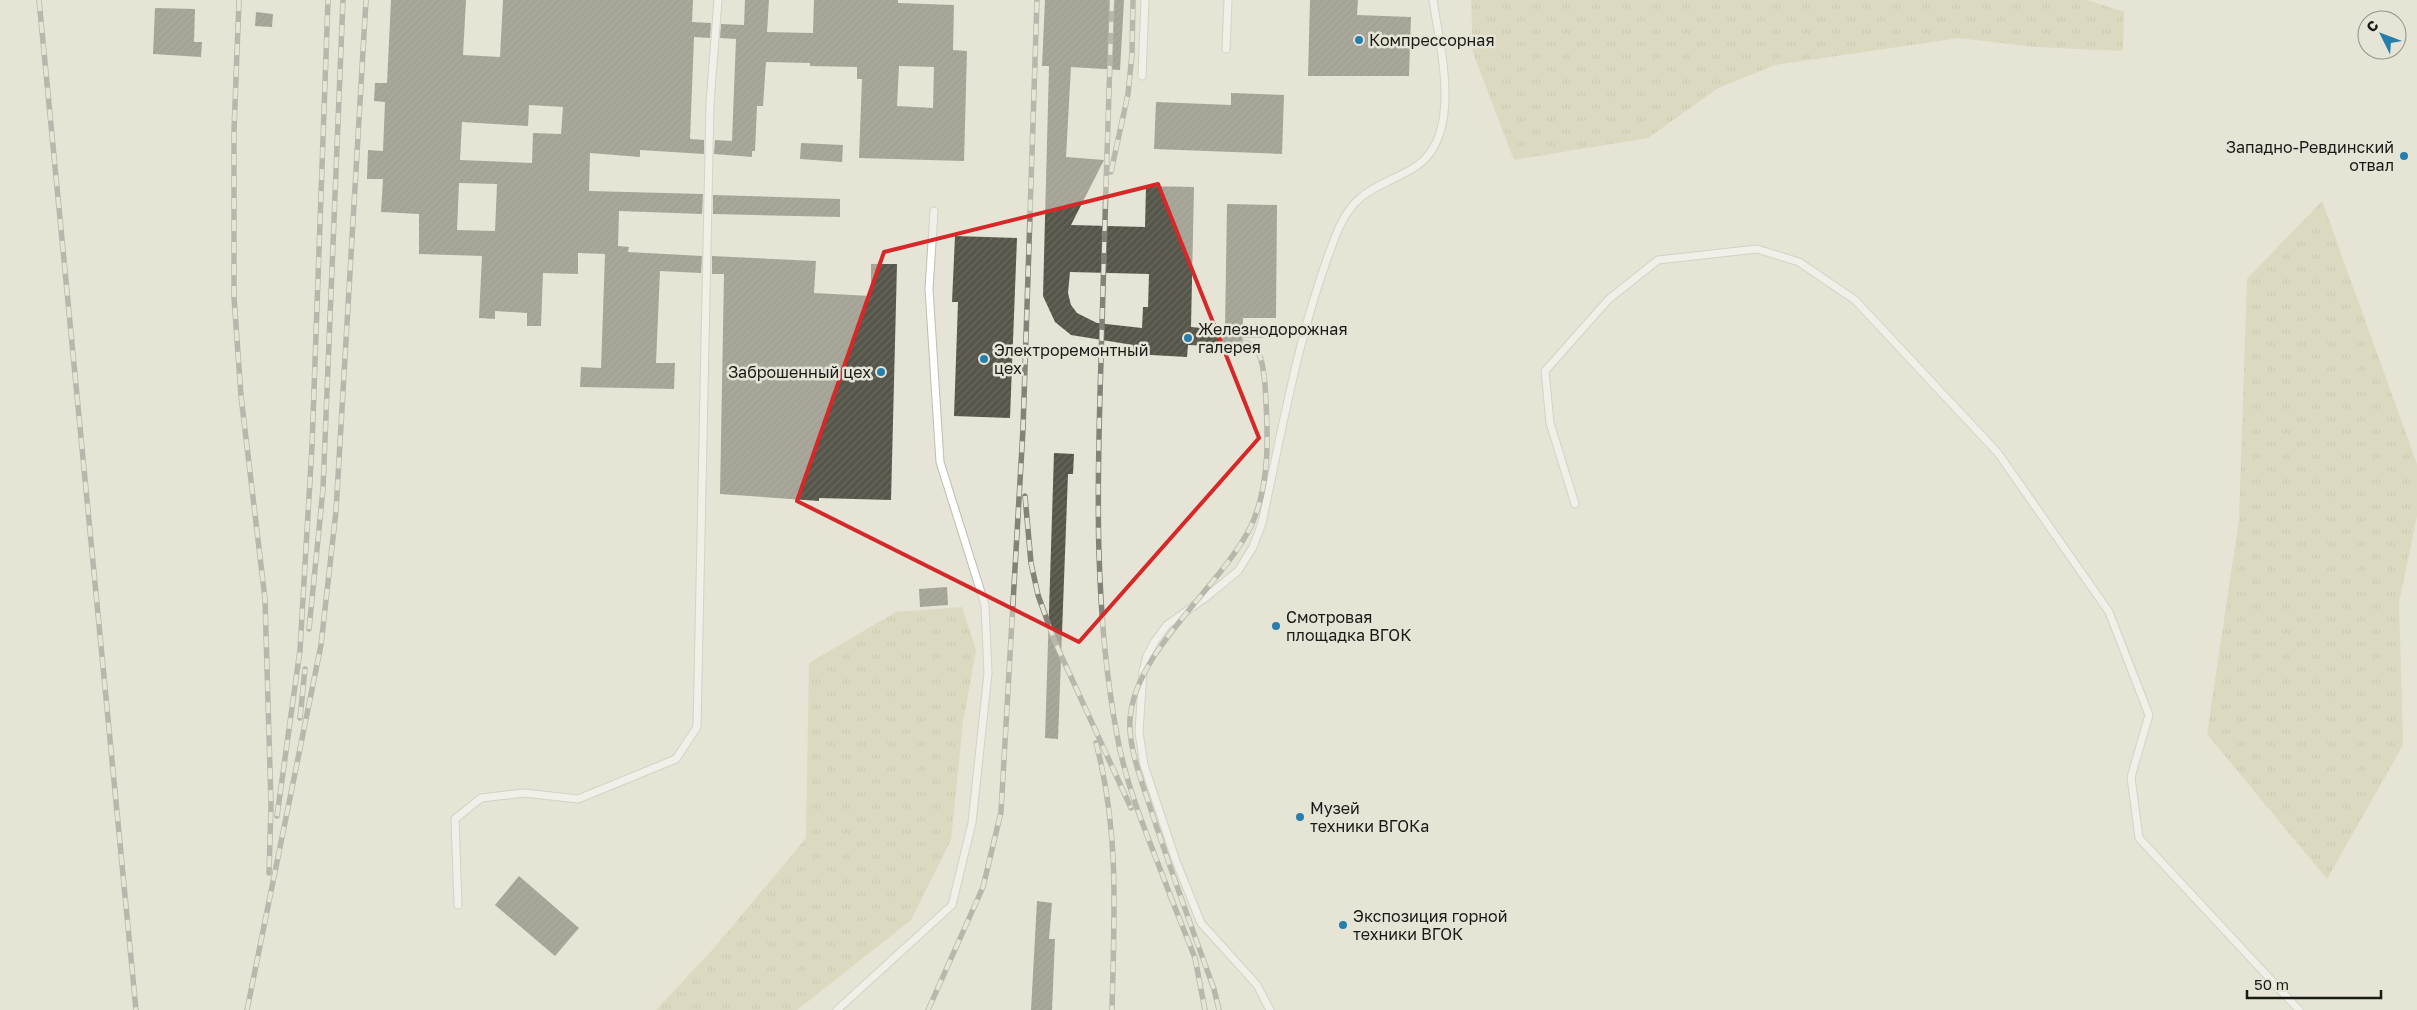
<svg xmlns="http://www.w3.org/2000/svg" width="2417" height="1010" viewBox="0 0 2417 1010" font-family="'Golos Text',sans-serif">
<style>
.grass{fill:url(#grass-tufts)}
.building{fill:url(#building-hatch);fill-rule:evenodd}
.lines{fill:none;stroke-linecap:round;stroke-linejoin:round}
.lane-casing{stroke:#bebdaf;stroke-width:9}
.lane{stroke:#fff;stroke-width:7}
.rail-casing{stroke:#828278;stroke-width:5.5}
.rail{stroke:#e5e4d6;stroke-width:4;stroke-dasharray:11;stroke-linecap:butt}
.marked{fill:none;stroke:#d62828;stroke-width:4;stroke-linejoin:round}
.poi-dot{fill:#277ead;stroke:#e5e4d6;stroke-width:2}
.labels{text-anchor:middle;stroke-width:5;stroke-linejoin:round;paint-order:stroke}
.poi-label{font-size:16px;fill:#1a1a15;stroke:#e5e4d6;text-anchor:start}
</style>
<defs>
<pattern id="grass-tufts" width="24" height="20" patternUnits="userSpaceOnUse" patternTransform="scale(1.25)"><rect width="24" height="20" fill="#cecca4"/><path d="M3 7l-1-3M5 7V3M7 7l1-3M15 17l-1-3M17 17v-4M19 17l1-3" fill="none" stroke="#b0af8c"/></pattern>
<pattern id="building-hatch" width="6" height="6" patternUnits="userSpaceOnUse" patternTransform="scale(1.25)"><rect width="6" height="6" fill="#555549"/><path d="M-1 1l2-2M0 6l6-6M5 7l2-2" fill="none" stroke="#69695f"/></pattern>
</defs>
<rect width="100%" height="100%" fill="#e5e4d6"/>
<!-- grass -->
<g class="grass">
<path d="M1471 0H2087L2124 12 2123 51 2036 47 1959 38 1775 65 1718 88 1648 138 1514 160 1473 53Z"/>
<path d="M2322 201 2417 464V516L2399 602 2403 745 2327 879 2207 734 2239 520 2247 279Z"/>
<path d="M962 607 976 650 963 722 951 840 911 920 797 1010H656L715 947 806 838 809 663 896 612Z"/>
</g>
<!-- building -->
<g class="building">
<path d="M391 0H466L463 55 500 57 503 0H693L692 22 711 23 710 38 694 37 690 139 704 140V154L640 150V157L590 153 589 191 703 194 702 214 619 211 618 246 629 247 628 252 702 256 701 273 660 271 656 363H675L674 389 580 387 581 367 601 368 605 254 578 253V274L543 273 541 326H527V313L495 311V319L479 318 482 256 419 254V214L381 212 383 179H367L368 150 383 151 385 102 374 101 375 83H387ZM529 105 563 107 561 134 533 133 532 163 460 160 462 122 528 126ZM459 183 497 184 495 231 457 230Z"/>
<path d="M745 0H769L767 32 813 33 814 0H898V3L954 5 953 50 967 51 964 161 859 158 862 79H857V67L810 66V63L766 62 763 106H757L755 151H752V157L714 154 715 140 732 141 736 39 720 38 721 24 744 25ZM899 66 934 67 933 108 897 106Z"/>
<path d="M1045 0H1124L1120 70 1071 67 1066 157 1104 160 1071 225 1145 227 1146 186 1194 187 1191 327 1225 330 1227 204 1277 205 1276 318H1243L1242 347 1188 345 1187 357 1133 354V345L1071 335 1055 322 1043 296 1049 66H1042ZM1070 272 1149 274 1148 307H1143L1142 328 1097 323 1077 313 1071 305 1068 293Z"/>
<path d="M1310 0H1358L1357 15 1411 17 1409 76H1308Z"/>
<path d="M155 8 195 9 194 42H202L201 57 153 54Z"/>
<path d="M256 12 273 14 272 27 255 26Z"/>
<path d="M1231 93 1284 95 1282 154 1154 149 1156 102 1231 105Z"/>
<path d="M801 143 843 145 842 162 800 159Z"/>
<path d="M713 195 840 199V217L713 214Z"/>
<path d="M955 236 1017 238 1010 418 954 416 958 302H952Z"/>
<path d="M712 256 816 261 814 293 871 296V264H897L891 500 819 498V501L720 494 724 274H712Z"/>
<path d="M1054 453 1074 454 1073 474H1068L1058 739 1045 738Z"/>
<path d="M947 587 948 605 920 607 919 589Z"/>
<path d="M519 876 579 928 555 956 495 905Z"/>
<path d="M1037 901 1052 903 1049 939H1055L1052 1010H1031Z"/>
</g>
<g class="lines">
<!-- lane casing -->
<g class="lane-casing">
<g id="lane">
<path d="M1226 49 1228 0"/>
<path d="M1142 76 1145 0"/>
<path d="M1575 504 1550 423 1545 371 1609 299 1658 260 1757 249 1799 262 1855 300 1998 453 2109 612 2149 715 2131 777 2139 838 2299 1010"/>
<path d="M458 905 455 819 481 798 524 793 578 799 676 759 697 727 710 103 718 0"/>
<path d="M837 1010 952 905 972 823 988 673 985 605 940 462 929 289 934 211"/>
<path d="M1270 1010 1257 985 1201 923 1176 861 1144 765 1139 732 1143 671 1147 656 1155 641 1167 625 1205 598 1238 571 1253 547 1262 523C1283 425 1300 324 1338 230 1355 190 1378 188 1412 169 1465 139 1440 49 1433 0"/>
</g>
</g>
<!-- lane -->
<use href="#lane" class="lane"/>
<!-- rail casing -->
<g class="rail-casing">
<g id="rail">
<path d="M39 0 136 1010"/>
<path d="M239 0 234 131V297L241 396 265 599 271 805 269 873"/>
<path d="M1112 0C1108 120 1104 241 1101 361 1097 486 1094 612 1117 735 1127 792 1152 846 1172 900"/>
<path d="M1111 172 1128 94 1132 54 1133 0"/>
<path d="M1243 335H1263"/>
<path d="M1025 496 1031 563 1038 595 1055 642 1131 808"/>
<path d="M309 629 323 489 343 0"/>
<path d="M300 718 305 669"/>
<path d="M1096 743C1120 833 1114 918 1112 1010"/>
<path d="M277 816 300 650 312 446 328 0"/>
<path d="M1170 895 1195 958 1205 1010"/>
<path d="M247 1010 321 645 336 511 366 0"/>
<path d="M928 1010 983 887 1001 812 1023 429 1037 0"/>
<path d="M1219 1010 1214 989C1192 929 1170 868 1150 807 1142 782 1128 747 1130 719 1135 650 1221 587 1251 526 1271 483 1268 431 1265 385 1263 368 1263 346 1243 342"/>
</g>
</g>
<!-- rail -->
<use href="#rail" class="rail"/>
</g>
<!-- marked area -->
<path d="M0 0H2417V1010H0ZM1158 184 1259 438 1079 642 797 501 884 252Z" fill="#e5e4d6" fill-opacity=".55" fill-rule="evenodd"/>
<path class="marked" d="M1158 184 1259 438 1079 642 797 501 884 252Z"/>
<!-- markers -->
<g class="poi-dot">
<circle cx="1359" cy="40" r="5"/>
<circle cx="2404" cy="156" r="5"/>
<circle cx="1188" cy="338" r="5"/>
<circle cx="984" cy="359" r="5"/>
<circle cx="881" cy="372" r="5"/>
<circle cx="1276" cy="626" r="5"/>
<circle cx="1300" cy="817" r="5"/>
<circle cx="1343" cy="925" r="5"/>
</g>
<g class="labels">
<!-- poi labels -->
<g class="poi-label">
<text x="1369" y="46">Компрессорная</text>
<text x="2394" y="153" text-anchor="end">Западно-Ревдинский<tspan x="2394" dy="18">отвал</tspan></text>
<text x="1198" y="335">Железнодорожная<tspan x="1198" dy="18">галерея</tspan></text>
<text x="994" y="356">Электроремонтный<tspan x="994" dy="18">цех</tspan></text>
<text x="871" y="378" text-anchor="end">Заброшенный цех</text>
<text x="1286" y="623">Смотровая<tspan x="1286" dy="18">площадка ВГОК</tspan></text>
<text x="1310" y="814">Музей<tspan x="1310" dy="18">техники ВГОКа</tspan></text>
<text x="1353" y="922">Экспозиция горной<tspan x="1353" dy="18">техники ВГОК</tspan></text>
</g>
</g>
<!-- north arrow -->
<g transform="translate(2382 35) rotate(312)"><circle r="24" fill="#e5e4d6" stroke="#949389"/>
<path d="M0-4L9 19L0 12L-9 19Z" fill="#277ead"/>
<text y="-8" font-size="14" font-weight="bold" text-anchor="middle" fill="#1a1a15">С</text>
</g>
<!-- scale -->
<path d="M2247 990v8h134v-8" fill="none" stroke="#1a1a15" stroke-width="2.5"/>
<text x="2254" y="990" font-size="15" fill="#1a1a15" stroke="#e5e4d6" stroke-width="4" paint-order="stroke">50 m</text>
</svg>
